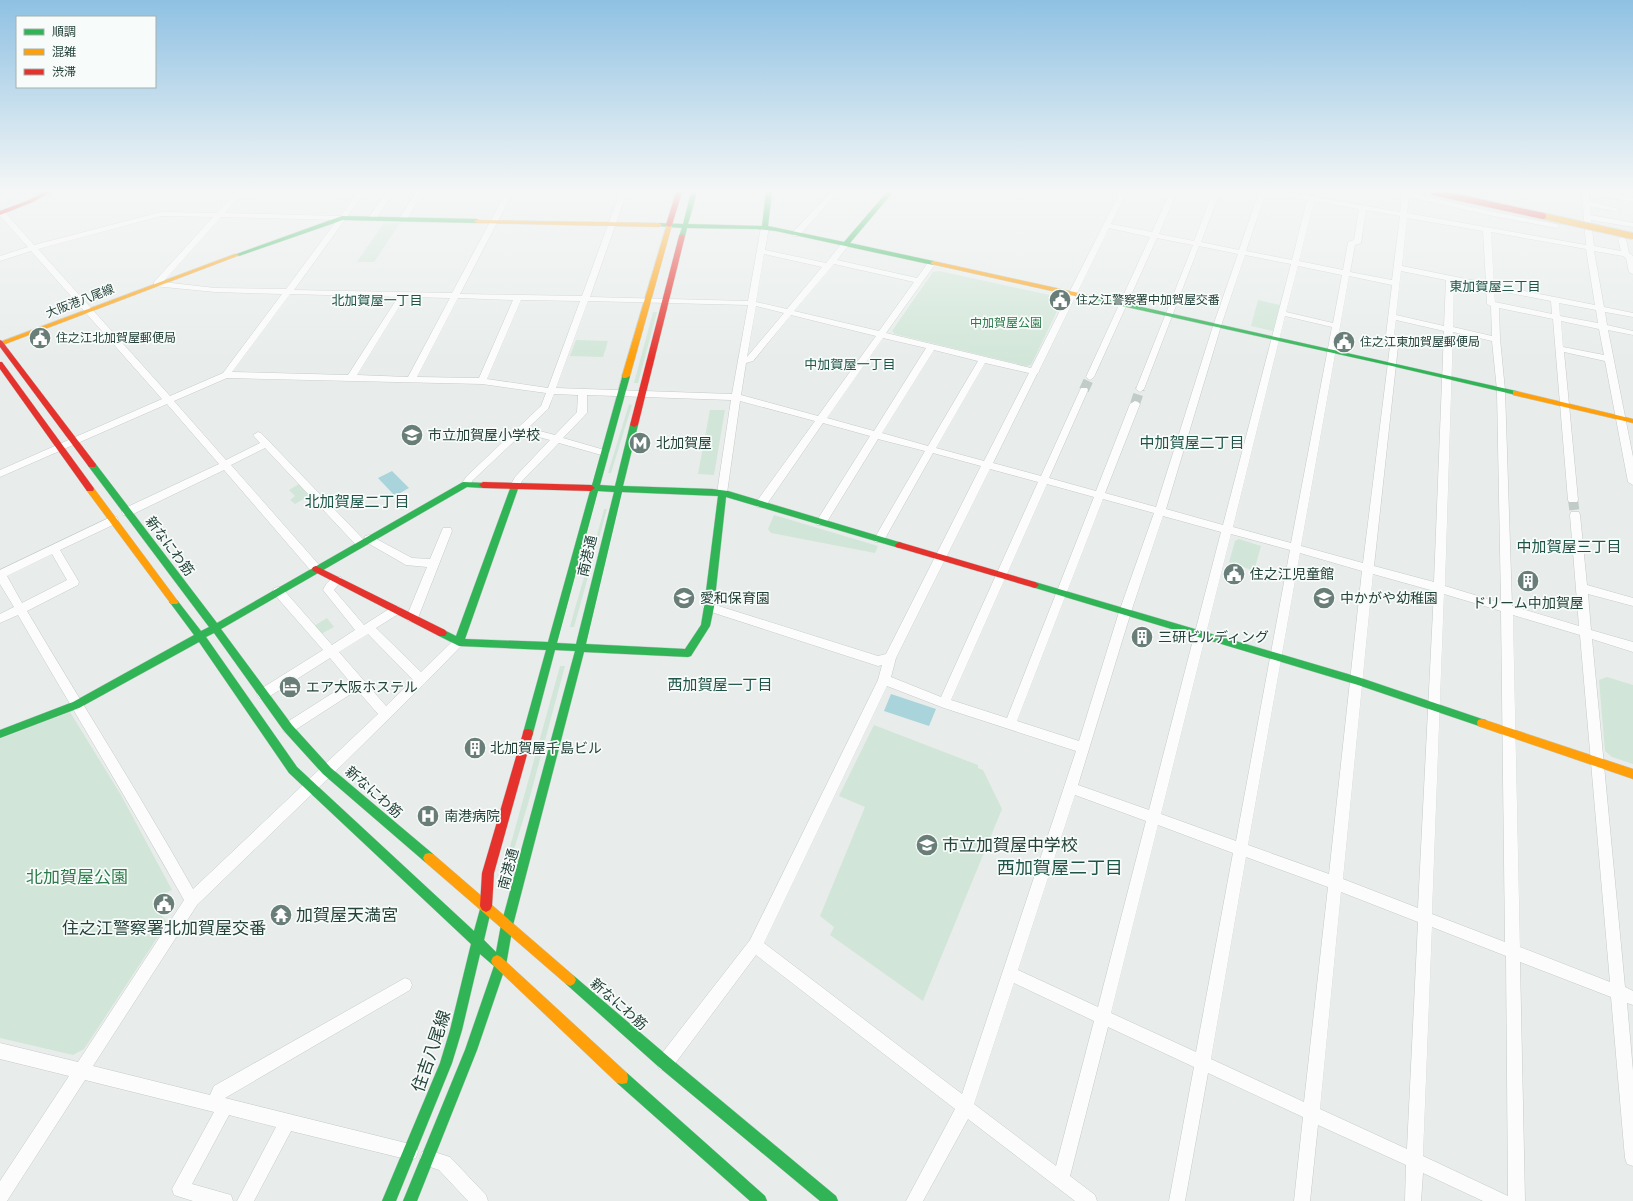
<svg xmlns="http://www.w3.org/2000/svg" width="1633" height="1201" viewBox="0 0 1633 1201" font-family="Montserrat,'Noto Sans JP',sans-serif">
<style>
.green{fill:#d1e6d8}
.water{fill:#a9d4db}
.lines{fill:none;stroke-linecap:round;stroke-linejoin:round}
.street-tunnel{stroke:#c1cbc8;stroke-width:10;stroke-dasharray:10 5;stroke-linecap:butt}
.street-casing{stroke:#c5cac8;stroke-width:1}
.fast-casing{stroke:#c3cbc8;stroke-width:1}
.slow-casing{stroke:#c3cbc8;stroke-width:1}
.jam-casing{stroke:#c3cbc8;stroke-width:1}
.street{fill:#fcfcfc;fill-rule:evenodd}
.fast{fill:#30b455;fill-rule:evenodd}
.slow{fill:#ff9f0a;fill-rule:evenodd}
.jam{fill:#e5322d;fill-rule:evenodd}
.slow-bridge-casing{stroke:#c3ccc9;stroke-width:8;stroke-linecap:butt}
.jam-bridge-casing{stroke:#c3ccc9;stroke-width:8;stroke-linecap:butt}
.slow-bridge{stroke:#ff9f0a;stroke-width:6}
.jam-bridge{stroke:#e5322d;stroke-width:6}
.labels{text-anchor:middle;stroke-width:3.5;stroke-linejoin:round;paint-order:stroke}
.far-poi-label{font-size:12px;fill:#24423a;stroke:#f7fbf9;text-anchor:start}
.far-street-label{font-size:12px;fill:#24423a;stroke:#f7fbf9}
.far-park-label{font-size:12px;fill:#2d7a4b;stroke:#f7fbf9}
.far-neighbourhood-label{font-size:13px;fill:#1f5548;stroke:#f7fbf9}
.poi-label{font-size:14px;fill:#24423a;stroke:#f7fbf9;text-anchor:start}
.street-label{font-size:14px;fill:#24423a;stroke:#f7fbf9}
.neighbourhood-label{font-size:15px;fill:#1f5548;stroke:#f7fbf9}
.near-poi-label{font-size:17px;fill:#24423a;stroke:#f7fbf9;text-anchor:start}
.near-park-label{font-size:17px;fill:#2d7a4b;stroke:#f7fbf9}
.near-street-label{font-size:17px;fill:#24423a;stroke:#f7fbf9}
.near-neighbourhood-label{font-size:18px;fill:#1f5548;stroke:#f7fbf9}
</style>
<rect width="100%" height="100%" fill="#e8edeb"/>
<!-- green -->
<g class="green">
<path d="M56 192H179L175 195 54 193Z"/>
<path d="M384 223H400L374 262H357Z"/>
<path d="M939 271 1054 296 1052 301 1061 303 1031 365 1026 366 895 334 892 331 933 272Z"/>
<path d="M1258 300 1280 305 1273 331 1251 326Z"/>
<path d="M653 312H657L638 383H634Z"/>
<path d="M576 340 608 341 603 357 570 356Z"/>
<path d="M629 404 632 405 611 473H608Z"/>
<path d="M710 410H725L714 475 698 474Z"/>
<path d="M299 484 309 496 295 504 290 500 295 496 289 490Z"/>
<path d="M604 509H607L574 627H570C580 587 594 549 604 509Z"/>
<path d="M774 515 878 546 875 553 771 533 768 529Z"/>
<path d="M1239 539 1261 546 1254 571 1229 562 1235 541Z"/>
<path d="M327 618 334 627 321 634 314 626Z"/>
<path d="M560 666H565L528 804 507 872H503Z"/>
<path d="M1607 677 1633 685V764L1612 757 1605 751 1599 680Z"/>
<path d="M70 712 121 795 172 890 152 900 167 923 84 1049 73 1055 0 1038V739Z"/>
<path d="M874 725 978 765V768L983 770 1002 809 923 1001 830 935 834 927 820 916 865 807 839 796Z"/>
</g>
<!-- water -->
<g class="water">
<path d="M392 471 409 488 395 496 378 478Z"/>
<path d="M891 694 936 709 929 726 884 711Z"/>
</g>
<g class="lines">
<!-- street-tunnel -->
<g class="street-tunnel">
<path d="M1084 390 1090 377"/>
<path d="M1135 404 1140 389"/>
<path d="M1573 500 1575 515"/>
</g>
<!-- street casing -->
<g class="street-casing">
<g id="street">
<path d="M236 192H243L225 213 341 216 356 195 343 194 340 192H365L294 290 452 293 506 192H513L460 294 582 296 620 192H627L590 297 748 301 761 227 765 225 769 227 765 250 826 263 842 243H845L849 245 837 260 917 278 929 261H935L936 263 886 333 1031 368 1120 192H1127L1111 224 1152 232 1170 192H1177L1159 234 1194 241 1213 192H1220L1201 242 1239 250 1259 192H1266L1246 251 1292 260 1307 200 1271 192H1287L1400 212 1402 195 1395 192H1408L1484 210 1556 224 1560 226 1556 228 1484 214 1409 197 1407 213 1586 245 1582 192H1603L1633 198V202L1589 193V201L1619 209 1615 211 1590 206 1591 215 1633 223V227L1591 220 1594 246 1621 251 1618 239 1622 237 1626 239 1629 253 1633 256V274L1629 272 1626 258 1623 256 1594 251 1604 307 1633 313V317L1605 312 1607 325 1633 331V335L1608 330 1633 457V485L1628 482 1605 361 1564 352 1578 500 1577 502H1569L1568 500 1553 319 1499 308 1500 339 1505 390 1512 606 1579 626 1570 515 1571 512H1579L1580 515 1587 585 1633 598V606L1588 594 1591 630 1633 642V652L1592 639 1625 987 1633 991V1005L1627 1003 1633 1071V1166L1627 1164 1625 1158 1611 997 1520 962 1525 1201H1483L1423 1173 1421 1201H1405L1406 1165 1318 1125 1310 1201H1294L1303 1117 1208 1073 1185 1201H1169L1194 1067 1108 1027 1070 1176 1095 1195 1097 1201H1075L968 1119 923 1201H906L955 1109 756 955 671 1069 665 1071 659 1069 657 1063 659 1057 750 940 878 680 882 665 878 666 705 610 703 607 705 604 709 603 878 656 886 654 981 466 933 453 883 542H875L874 539 925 451 878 439 825 525H817L816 522 870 436 823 423 765 507H757L756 504 757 501 815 421 740 401 727 493 722 496 717 493 731 400 587 395V413L563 438 608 451 610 453 608 455 605 456 559 443 522 481 518 488 515 489 510 486 515 477 550 440 523 433 473 480 469 486H463L461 484 467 476 541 406 546 393 482 384 227 378 174 401 226 460 260 443 253 435 258 432 261 433 364 540 365 536 369 535 412 558 430 559 443 528H451L452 531 418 618 416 621 412 622 408 621 406 618 427 567 406 565 366 542 365 546H357L265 448 231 465 320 566 321 569 320 572H312L224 470 131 515H123L122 512 123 509 219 464 167 404 0 477V470L162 399 31 251 0 261V256L28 247 0 216V211H4L34 245 161 212 217 213ZM1314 201 1359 209 1354 240 1348 242 1343 270 1299 261ZM1366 210 1400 216 1392 280 1350 272 1355 245 1361 243ZM161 216 213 217 154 282V286L215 292 282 294 223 373 170 396 38 249ZM221 217 337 220 286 289 215 288 163 282ZM1407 218 1483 231 1486 283 1402 266ZM1109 228 1150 237 1086 377 1090 380 1094 377 1157 238 1193 245 1136 389 1140 392 1144 389 1199 246 1238 254 1213 326 1156 507 1105 493 1140 404 1138 402 1135 401 1130 404 1096 491 1049 478 1088 390 1087 388H1081L1080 390 1041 476 993 463 1037 374 1039 372V371ZM1491 232 1586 249 1595 305 1494 285ZM764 254 822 267 787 309 756 302ZM1245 255 1291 264 1223 525 1166 509 1221 326ZM834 264 914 282 879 331 794 311ZM1298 266 1342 275 1333 323 1286 312ZM1401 271 1446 280 1444 326 1396 315ZM1349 276 1392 285 1386 335 1391 338 1363 563 1301 546ZM1454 282 1486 288 1487 304 1491 306 1492 336 1453 327ZM1494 290 1551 301 1552 314 1495 302ZM290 294 398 297 348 375 232 372ZM405 297 450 298 408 377 357 375ZM458 298 513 300 479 378 417 377ZM521 300 580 301 548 388 487 379ZM588 301 748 305 732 394 556 388ZM1559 303 1596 310 1598 323 1560 316ZM756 306 784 313 747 357ZM791 315 876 336 818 416 741 395 746 363 753 361ZM1285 316 1332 327 1291 543 1233 527ZM1396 320 1444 331 1434 582 1374 566 1399 337 1394 334ZM1561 321 1599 329 1604 355 1563 347ZM1453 332 1492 341 1497 390 1501 603 1445 586ZM883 338 926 348 874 431 827 418ZM934 350 978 361 928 446 882 433ZM985 363 1029 373 984 461 936 448ZM554 394 578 395 577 412 555 435 528 428 548 409ZM990 469 1038 482 941 697 891 677 896 658ZM1047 484 1094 497 1007 718 951 700ZM1103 499 1154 513 1119 612 1079 741 1017 721ZM1163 516 1221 532 1149 810 1078 785 1131 612ZM1231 534 1290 550 1236 841 1161 814ZM1300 553 1362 571 1329 874 1248 845ZM1373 574 1434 591 1418 908 1343 879ZM1444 594 1501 611 1505 942 1432 914ZM1513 615 1580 635 1610 982 1520 947ZM887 686 944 708 1076 751 962 1094 764 943ZM1075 795 1146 821 1098 1007 1018 970ZM1158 825 1233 853 1196 1052 1111 1013ZM1246 857 1328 887 1304 1102 1211 1059ZM1341 892 1418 922 1407 1149 1320 1109ZM1432 927 1506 956 1508 1196 1423 1156ZM1014 983 1094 1021 1056 1166 974 1104Z"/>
<path d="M387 192H394L375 220H369L368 218Z"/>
<path d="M416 192H423L406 221H400L399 219Z"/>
<path d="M831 192H838L799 236H793V232Z"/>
<path d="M113 516 117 517 118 520 117 523 60 550 79 582 78 585 27 611C82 704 140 795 193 889L378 714 357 690 292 732 288 733 284 732 282 728 284 724 350 682 330 658 267 698 263 699 259 698 257 694 259 690 323 650 274 594 273 591 274 588 278 587 282 588 332 645 355 630 323 590C326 583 333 575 341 577L342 580 334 590 364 625 392 607 396 606 400 607 402 610 400 613 376 628 421 672 455 639 459 637 463 639 465 642 425 683 342 765 197 905 93 1066 210 1095 214 1086 405 978 410 980 412 985 410 990 225 1098 410 1144 416 1146 418 1152 416 1158 410 1160 291 1131 254 1201H237L276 1127 229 1115 192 1184 231 1195 233 1201H193L174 1195 172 1189 214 1112 85 1080 7 1201H0V1181L69 1076 0 1059V1043L78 1062 184 900C130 804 73 710 18 615L0 623V614L14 607 0 584V570ZM52 554 67 580 22 603 7 576ZM368 634 413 680 386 706 339 652Z"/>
<path d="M428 1150 450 1157 486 1195 488 1201H468L439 1170 422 1164 420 1158 422 1152Z"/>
</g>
</g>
<!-- fast casing -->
<g class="fast-casing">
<g id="fast">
<path d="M691 192H697L688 224 762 226 766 192H772L768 226 844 242 887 192H893L850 243 933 261 936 263 933 265 776 231 756 229 687 228 685 236 682 238 679 236 682 228 657 226 656 225 659 223 683 224Z"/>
<path d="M342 216 477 219 480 221 477 223 343 220 239 256 234 255Z"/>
<path d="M1088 295 1516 391 1520 393 1516 395 1392 366 1086 298V296Z"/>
<path d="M623 374H626L630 376 600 485 615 486 630 425 634 423 638 425 623 486 712 489 728 491 902 543 903 545 899 548 726 497 714 607 710 626 691 656 688 657 584 652 513 925 506 965 477 1050 417 1201H403L465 1050 494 966 480 954 462 1030 452 1063 396 1201H382L440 1063 450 1030 471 944 289 773 199 642 79 708 0 738V730L73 702 194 635 171 604 169 602 171 600H177L201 631 209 627 89 467 88 465 89 463H95L217 623 463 482 486 483 487 485 483 488 467 487 221 629 292 725 331 768 433 854 435 858 433 862 429 863 425 862 323 774 284 731 214 633 206 637 297 767 474 931 482 902 486 900 490 902 492 906 484 940 496 952 501 925 575 651 555 650 533 733 532 736 528 737 524 736 523 733 546 650 459 646 439 636 437 633 439 630 442 629 456 636 511 486 515 483 519 486 465 639 548 642 590 491 587 488 588 486 592 485ZM598 491 614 492 576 644 557 643ZM622 492 718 496 704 607 701 625 685 649 586 644Z"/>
<path d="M1035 582 1358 677 1482 719 1486 720 1487 723 1486 726 1482 727 1358 685 1032 587 1031 585 1032 583Z"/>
<path d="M570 974 574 976 670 1058 836 1196 838 1201H820L660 1068 566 984 564 980 566 976Z"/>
<path d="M622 1072 627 1073 765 1196 767 1201H750L617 1083 616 1078 617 1073Z"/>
</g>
</g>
<!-- slow casing -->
<g class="slow-casing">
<g id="slow">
<path d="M475 220 659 223 662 225 659 227 477 223 474 221Z"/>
<path d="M667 224 672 225 630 376 626 378H623L622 376Z"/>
<path d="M235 254 240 255 0 346V342Z"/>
<path d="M933 261 1088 295 1091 297 1088 299 931 264V262Z"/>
<path d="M1513 391H1516L1633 419V423L1513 395Z"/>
<path d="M90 486 93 487 177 600 179 602 177 604H171L87 491 86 489Z"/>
<path d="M1482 719 1633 769V779L1478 726 1477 723 1478 720Z"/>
<path d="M429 853 433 854 574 976 576 980 574 984 570 986 566 984 425 862 423 858 425 854Z"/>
<path d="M497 955 501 957 627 1073 628 1078 627 1083 622 1084 617 1083 493 965 491 961 493 957Z"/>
</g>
</g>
<!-- jam casing -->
<g class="jam-casing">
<g id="jam">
<path d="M43 192H51L33 202 0 215V211L29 200Z"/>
<path d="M676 192H682L672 225 669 227 666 225Z"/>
<path d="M682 234 685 236 638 425 634 427 630 425 679 236Z"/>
<path d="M0 340 2 341 95 463 96 465 95 467H89L0 347Z"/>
<path d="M0 362H2L93 487 94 489 93 491H87L0 369Z"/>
<path d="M483 482 591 485 595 488 591 491 483 488 479 485Z"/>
<path d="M899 542 1035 582 1039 585 1035 588 896 547 895 545Z"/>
<path d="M316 566 445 630 447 633 445 636H439L313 571 312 569 313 567Z"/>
<path d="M528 729 532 730 533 733 494 873 492 906 490 910 486 912 482 910 480 906 482 873 523 733 524 730Z"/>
</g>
</g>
<!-- street -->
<use href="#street" class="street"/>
<!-- fast -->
<use href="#fast" class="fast"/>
<!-- slow -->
<use href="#slow" class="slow"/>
<!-- jam -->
<use href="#jam" class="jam"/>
<!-- slow-bridge casing -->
<g class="slow-bridge-casing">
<path id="slow-bridge" d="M1543 216 1633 236"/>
</g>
<!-- jam-bridge casing -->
<g class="jam-bridge-casing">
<path id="jam-bridge" d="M1433 192 1543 216"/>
</g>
<!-- slow-bridge -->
<use href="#slow-bridge" class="slow-bridge"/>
<!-- jam-bridge -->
<use href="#jam-bridge" class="jam-bridge"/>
</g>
<!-- sky -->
<linearGradient id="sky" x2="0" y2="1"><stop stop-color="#8fc1e3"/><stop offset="0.53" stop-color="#f5f7f6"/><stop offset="1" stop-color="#f5f7f6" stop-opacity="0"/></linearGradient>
<rect width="1633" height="360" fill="url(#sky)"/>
<!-- icons -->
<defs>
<g id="civic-disc" transform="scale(1.15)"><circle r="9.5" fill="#697e78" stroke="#f7fbf9"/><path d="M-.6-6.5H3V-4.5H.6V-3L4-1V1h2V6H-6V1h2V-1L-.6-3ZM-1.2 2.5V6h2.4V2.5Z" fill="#fff"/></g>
<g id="school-disc" transform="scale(1.15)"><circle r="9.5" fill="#697e78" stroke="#f7fbf9"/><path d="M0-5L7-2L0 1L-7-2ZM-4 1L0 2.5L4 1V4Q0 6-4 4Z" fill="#fff"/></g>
<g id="metro-disc" transform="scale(1.15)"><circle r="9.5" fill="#697e78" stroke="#f7fbf9"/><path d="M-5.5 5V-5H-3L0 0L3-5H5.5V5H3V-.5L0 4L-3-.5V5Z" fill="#fff"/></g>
<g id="building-disc" transform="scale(1.15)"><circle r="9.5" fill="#697e78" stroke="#f7fbf9"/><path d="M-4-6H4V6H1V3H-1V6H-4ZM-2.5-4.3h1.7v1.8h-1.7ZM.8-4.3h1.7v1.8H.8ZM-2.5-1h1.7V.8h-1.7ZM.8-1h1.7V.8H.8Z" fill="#fff"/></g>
<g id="hotel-disc" transform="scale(1.15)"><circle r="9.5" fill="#697e78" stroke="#f7fbf9"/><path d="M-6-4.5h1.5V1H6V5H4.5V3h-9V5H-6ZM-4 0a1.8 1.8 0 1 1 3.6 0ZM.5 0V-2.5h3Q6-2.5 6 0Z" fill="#fff"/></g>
<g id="hospital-disc" transform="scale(1.15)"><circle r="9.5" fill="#697e78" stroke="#f7fbf9"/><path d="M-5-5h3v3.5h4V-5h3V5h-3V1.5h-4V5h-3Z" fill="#fff"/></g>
<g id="temple-disc" transform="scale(1.15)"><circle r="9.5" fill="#697e78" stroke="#f7fbf9"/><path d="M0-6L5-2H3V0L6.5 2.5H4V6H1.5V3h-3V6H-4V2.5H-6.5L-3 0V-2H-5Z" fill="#fff"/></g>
</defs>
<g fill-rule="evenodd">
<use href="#civic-disc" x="1060" y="300"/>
<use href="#civic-disc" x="40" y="338"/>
<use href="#civic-disc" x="1344" y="342"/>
<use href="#school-disc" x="412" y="435"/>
<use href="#metro-disc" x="640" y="443"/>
<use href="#civic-disc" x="1234" y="574"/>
<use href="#building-disc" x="1528" y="581"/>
<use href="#school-disc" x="684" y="598"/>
<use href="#school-disc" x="1324" y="598"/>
<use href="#building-disc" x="1142" y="637"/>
<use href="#hotel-disc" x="290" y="687"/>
<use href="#building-disc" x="475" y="748"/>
<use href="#hospital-disc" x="428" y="816"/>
<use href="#school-disc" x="927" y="845"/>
<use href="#civic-disc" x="164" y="904"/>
<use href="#temple-disc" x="281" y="915"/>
</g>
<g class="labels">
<!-- far-poi labels -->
<g class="far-poi-label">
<text x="1076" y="304">住之江警察署中加賀屋交番</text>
<text x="56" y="342">住之江北加賀屋郵便局</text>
<text x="1360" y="346">住之江東加賀屋郵便局</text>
</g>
<!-- far-street labels -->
<g class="far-street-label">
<text transform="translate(80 301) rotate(-21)" y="4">大阪港八尾線</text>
</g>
<!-- far-park labels -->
<g class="far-park-label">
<text x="1006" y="327">中加賀屋公園</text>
</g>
<!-- far-neighbourhood labels -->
<g class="far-neighbourhood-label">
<text x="1495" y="291">東加賀屋三丁目</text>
<text x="377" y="305">北加賀屋一丁目</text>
<text x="850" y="369">中加賀屋一丁目</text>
</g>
<!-- poi labels -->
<g class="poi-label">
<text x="428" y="440">市立加賀屋小学校</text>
<text x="656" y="448">北加賀屋</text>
<text x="1250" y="579">住之江児童館</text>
<text x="700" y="603">愛和保育園</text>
<text x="1340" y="603">中かがや幼稚園</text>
<text x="1528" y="608" text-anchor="middle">ドリーム中加賀屋</text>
<text x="1158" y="642">三研ビルディング</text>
<text x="306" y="692">エア大阪ホステル</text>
<text x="490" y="753">北加賀屋千島ビル</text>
<text x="444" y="821">南港病院</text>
</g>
<!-- street labels -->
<g class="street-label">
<text transform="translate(170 546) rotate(53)" y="5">新なにわ筋</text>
<text transform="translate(587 556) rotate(-77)" y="5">南港通</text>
<text transform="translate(374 792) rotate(41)" y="5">新なにわ筋</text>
<text transform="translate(508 869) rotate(-75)" y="5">南港通</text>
<text transform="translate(619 1004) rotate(41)" y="5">新なにわ筋</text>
</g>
<!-- neighbourhood labels -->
<g class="neighbourhood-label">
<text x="1192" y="448">中加賀屋二丁目</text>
<text x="357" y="507">北加賀屋二丁目</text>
<text x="1569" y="552">中加賀屋三丁目</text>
<text x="720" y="690">西加賀屋一丁目</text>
</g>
<!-- near-poi labels -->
<g class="near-poi-label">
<text x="942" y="851">市立加賀屋中学校</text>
<text x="296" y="921">加賀屋天満宮</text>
<text x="164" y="934" text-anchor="middle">住之江警察署北加賀屋交番</text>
</g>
<!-- near-park labels -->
<g class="near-park-label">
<text x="77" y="883">北加賀屋公園</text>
</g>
<!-- near-street labels -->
<g class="near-street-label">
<text transform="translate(431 1051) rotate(-71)" y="6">住吉八尾線</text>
</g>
<!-- near-neighbourhood labels -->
<g class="near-neighbourhood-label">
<text x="1060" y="874">西加賀屋二丁目</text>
</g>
</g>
<!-- legend -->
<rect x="16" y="16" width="140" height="72" fill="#f7fbf9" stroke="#a3b1ad"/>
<rect x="24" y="29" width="20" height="6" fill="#30b455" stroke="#a3b1ad"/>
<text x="52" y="36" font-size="12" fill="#24423a">順調</text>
<rect x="24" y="49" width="20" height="6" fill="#ff9f0a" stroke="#a3b1ad"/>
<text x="52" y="56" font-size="12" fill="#24423a">混雑</text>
<rect x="24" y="69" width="20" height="6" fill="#e5322d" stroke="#a3b1ad"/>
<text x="52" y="76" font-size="12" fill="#24423a">渋滞</text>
</svg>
